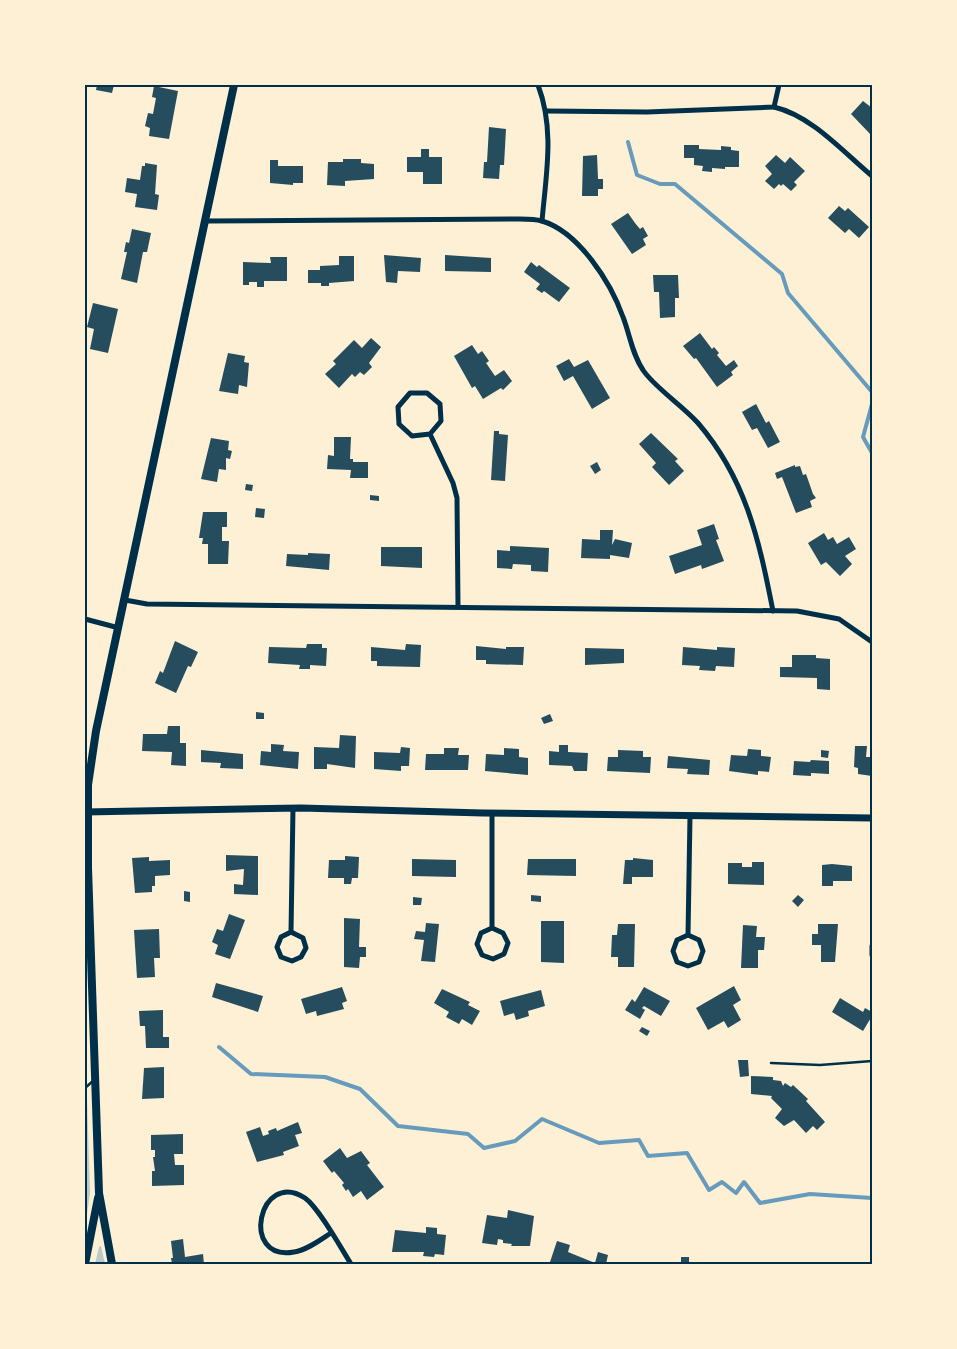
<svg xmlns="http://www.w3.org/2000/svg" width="957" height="1349" viewBox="0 0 957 1349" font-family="Montserrat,sans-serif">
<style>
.green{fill:#b9caca}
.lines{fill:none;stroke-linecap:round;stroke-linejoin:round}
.stream{stroke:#669bbc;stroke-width:4}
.building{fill:#264d5e}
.service{stroke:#003049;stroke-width:2.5}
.minor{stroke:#003049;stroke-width:5}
.tertiary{stroke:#003049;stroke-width:7}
.secondary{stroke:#003049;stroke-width:8}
.neatline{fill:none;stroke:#003049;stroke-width:2}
</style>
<rect width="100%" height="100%" fill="#fdf0d5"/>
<!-- green -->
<g class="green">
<path d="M85 1097 87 1098 90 1193 85 1229Z"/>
<path d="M101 1246 105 1264H95L99 1247Z"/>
</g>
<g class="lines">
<!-- stream -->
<g class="stream">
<path d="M628 142 637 175 660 184H675L782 274 788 293 872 392"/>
<path d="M872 404 863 437 872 453"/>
<path d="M219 1047 251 1074 325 1077 360 1089 398 1126 468 1134 484 1148 515 1141 542 1119 599 1143 639 1140 648 1156 687 1153 709 1190 722 1182 736 1193 744 1182 760 1203 810 1194 872 1198"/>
</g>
</g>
<!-- building -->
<g class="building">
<path d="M97 85H114L112 93 96 90Z"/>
<path d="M154 86 178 91 169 139 149 136 150 128 145 126 148 113 153 114 156 98 152 97Z"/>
<path d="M863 101 872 108V136L851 114Z"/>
<path d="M489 127 506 129 504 165H500L499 179 483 178 484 162H487Z"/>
<path d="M684 145H699V149L721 150V146L731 147V150L739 151V167H725V169L712 168V172L702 171 703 166 694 165V158H684Z"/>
<path d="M421 149H429V157H442V184H423V172H407V157H421Z"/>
<path d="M597 155 598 179H603V189H598V196H582L583 156Z"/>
<path d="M776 155 785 163 790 157 805 171 794 182 797 185 791 191 783 184 781 186 779 184 774 189 765 181 772 174 765 166Z"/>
<path d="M343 159H361V163L374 164V179L345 181V186L327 185 328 162H343Z"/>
<path d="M270 160H278V166H303V183H293V185L270 183Z"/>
<path d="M145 163 157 165 155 194 159 195 157 210 135 207 137 194 125 192 127 178 140 180 142 166H145Z"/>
<path d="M839 206 845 211 848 208 869 227 859 238 849 229 845 233 828 218Z"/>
<path d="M628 213 635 223 640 229 643 227 648 236 643 239 646 245 632 254 611 224Z"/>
<path d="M132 229 151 233 147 252H143L137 283 121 279 127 252H124L126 242 129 243Z"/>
<path d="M384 255 421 258 420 272 398 271 397 283 386 282Z"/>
<path d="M445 255 491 258V272L445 271Z"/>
<path d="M339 256H354V281L329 283V286H321V283H308V270H320V266L339 265Z"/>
<path d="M270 257H287V281H264V287H257V282H249V285H243V262L271 263Z"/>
<path d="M531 262 537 267 539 265 570 288 559 302 544 291 542 293 536 289 540 284 524 272Z"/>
<path d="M653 275H678L679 298H675V317L660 318 659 292H654Z"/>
<path d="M93 303 118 309 108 353 90 349 94 329 87 327Z"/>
<path d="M700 333 712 349 714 347 719 353 717 355 726 366 734 360 738 366 731 372 733 375 717 387 696 358 694 359 683 346Z"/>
<path d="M371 338 381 347 369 363 372 367 364 375 360 372 355 377 352 374 339 388 325 374 336 364 333 361 354 340 362 348Z"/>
<path d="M472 345 478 354 482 351 489 361 486 363 495 376 504 370 512 381 503 390 501 388 483 399 475 386 472 388 454 356Z"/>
<path d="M228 353 245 356 244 362 249 363 247 387 239 385 238 394 219 391Z"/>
<path d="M569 359 574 367 588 360 610 398 592 409 573 376 564 381 556 366Z"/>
<path d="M756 404 766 423 769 421 780 442 768 448 757 428 752 430 742 412Z"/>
<path d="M494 431H499V434L508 435 505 481 491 480Z"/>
<path d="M651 433 678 459 675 461 684 471 669 485 652 467 656 463 639 444Z"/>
<path d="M334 437H351L350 459H353V462H368V478H350L351 470 327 469 328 455 334 456Z"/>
<path d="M211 438 229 441 228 450 232 451 230 459 226 458V470L219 469 217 482 201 479Z"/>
<path d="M597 462 601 470 595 474 590 466Z"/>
<path d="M795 465V467L800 466 803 475 806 474 813 494 816 498 810 501 812 507 796 513 782 477 777 479 775 473Z"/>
<path d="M246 484 253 485 252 491 245 490Z"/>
<path d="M370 495 379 496V501L370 500Z"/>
<path d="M256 508 265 509 264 518 255 517Z"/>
<path d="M203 512H227V527H222V541H229L228 564H208V544H202L203 538H199Z"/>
<path d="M714 524 719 539 716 540 724 561 702 569 701 565 675 574 669 556 702 545 697 530Z"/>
<path d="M600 530H613L612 545 615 539 632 543 629 558 610 555V559L581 558 582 539 600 540Z"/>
<path d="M824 533 828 540 833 537 837 544 849 537 856 549 845 556 852 564 840 576 826 562 821 565 808 543Z"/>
<path d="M510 546 549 548 548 572 531 571V565L513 564 512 569 497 568V550L510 551Z"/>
<path d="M381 547H422V568L381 566Z"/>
<path d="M308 553 330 554 329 570 286 566 287 554 308 555Z"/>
<path d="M175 641 198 652 191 667 188 666 176 693 155 683 160 671 163 673Z"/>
<path d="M307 644H322V648H327L326 666 310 665V669H299L300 665 268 663 269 647 306 648Z"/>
<path d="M406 644 421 645 420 667 377 666V661H371V647L405 650Z"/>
<path d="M476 646 506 649V647H524L523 665 486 664V660H476Z"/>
<path d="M683 647 717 650V647L735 648 734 667 716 666 715 671 699 670 700 666 682 665Z"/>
<path d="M585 648 624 649V663L585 665Z"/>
<path d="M792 655H816V658L830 659V690L817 689V678L780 677V667H792Z"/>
<path d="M256 712 264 713V719H256Z"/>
<path d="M550 714 553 721 544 724 541 718Z"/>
<path d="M168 726H180V743H186V766L171 765 172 752 142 751 143 734H167Z"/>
<path d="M340 735 356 736 355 768 327 764V769H314V747L339 748Z"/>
<path d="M271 744 284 745 283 751 299 752 298 769 260 765 261 751 271 752Z"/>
<path d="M559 745H568V752L588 753 587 771H574L572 766 549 765V751L559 752Z"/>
<path d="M855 746H867L866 757H872V776L858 774V768L854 767Z"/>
<path d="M401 747 410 748 409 766H401V771L374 769V752L400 753Z"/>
<path d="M444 748H459L458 755H469L468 770H425L426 754H444Z"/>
<path d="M504 748 519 749V757L528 758V775L485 771 486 754 504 755Z"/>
<path d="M748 749 761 750V756L771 757 769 772 758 771V775L729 771 731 755 747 756Z"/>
<path d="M201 750 243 754V769L220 768 221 763 201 762Z"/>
<path d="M618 750 643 751V757H651L650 773 607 771 608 757H618Z"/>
<path d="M821 750 829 751 828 758 821 757Z"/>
<path d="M668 756 710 760 709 775 687 774 688 769 667 768Z"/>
<path d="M811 760 829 761V774L811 773V776L793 775 794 761 810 762Z"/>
<path d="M226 855 258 856V895L234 894V884L243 885 244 869 226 871Z"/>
<path d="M345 856 359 857 358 878H352L351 884H344V878H328L329 860H345Z"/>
<path d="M149 857V861L170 860V875L155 876V886H152V892L135 893 132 858Z"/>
<path d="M633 858 653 860V877H632V884H623L625 860H633Z"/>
<path d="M412 859 456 860V877L412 876Z"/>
<path d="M528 859H576V876L527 875Z"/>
<path d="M752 862H764V885L728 884V863H742V867H752Z"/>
<path d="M832 864 852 866V881H833V886H822V865Z"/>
<path d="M184 891 190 892V902L184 901Z"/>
<path d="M531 895 541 896V902L531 901Z"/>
<path d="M798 895 804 900 798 907 792 901Z"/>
<path d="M413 897 422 898 421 905H413Z"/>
<path d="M229 914 245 920 230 959 215 954 218 945 212 942 217 929 223 931Z"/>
<path d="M344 918 360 919 359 947H366V957H360L359 968 344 967Z"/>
<path d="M541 921H564V963L541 962Z"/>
<path d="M426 923 439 924 435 962 421 961 424 940 414 939 416 931 425 932Z"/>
<path d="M618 924H635L634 967H618V957H611L612 935H617Z"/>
<path d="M818 924H838L835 962H821V945H812V934H818Z"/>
<path d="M743 925 757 926 756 937H765L764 950H758V968H741Z"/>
<path d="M159 929 160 958H154L155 977 137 978 134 930Z"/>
<path d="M216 983 263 996 258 1012 212 997Z"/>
<path d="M734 986 741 1000 733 1005 741 1020 728 1028 724 1021 708 1030 696 1008Z"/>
<path d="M342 987 347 1001 342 1003 344 1009 317 1016 316 1011 306 1014 301 999Z"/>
<path d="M644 987 670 1001 661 1016 644 1006 642 1008 645 1010 640 1019 625 1010 632 999 635 1002Z"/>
<path d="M442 989 470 1002 468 1005 480 1011 472 1025 462 1019 459 1024 446 1017 449 1012 434 1003Z"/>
<path d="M541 990 545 1006 528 1011 529 1016 516 1020 514 1013 504 1016 500 1001Z"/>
<path d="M840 998 863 1012 865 1008 872 1012V1016L863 1031 832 1012Z"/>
<path d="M163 1010V1037H169V1048H146L145 1026H140L139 1011Z"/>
<path d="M642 1027 650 1031 647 1036 639 1031Z"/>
<path d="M738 1060H748L749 1076 740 1077Z"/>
<path d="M164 1067V1098L142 1099 144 1068Z"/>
<path d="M751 1076 773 1077V1080L781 1081 783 1086 785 1083 791 1087 793 1085 808 1099 806 1101 825 1122 817 1130 813 1126 806 1133 794 1120 784 1126 775 1118 782 1109 771 1098 772 1096 751 1094Z"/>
<path d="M298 1122 302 1133 295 1135 299 1146 283 1152 284 1155 257 1162 246 1132 260 1127 263 1136 269 1134 268 1131 276 1128 277 1131Z"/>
<path d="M183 1134V1154H174L175 1165H184V1185L152 1186V1171H155L153 1157H155V1150H151V1135Z"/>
<path d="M340 1148 347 1158 361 1151 370 1163 367 1165 384 1187 367 1200 361 1191 353 1197 348 1189 346 1191 342 1185 344 1183 334 1171 332 1173 323 1161Z"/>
<path d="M508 1210 534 1216 530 1246H511L512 1244 503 1243V1240L498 1239 497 1245 482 1243 487 1215 507 1218Z"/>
<path d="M426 1227 437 1228V1234L446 1235 444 1255 435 1254 434 1257 423 1256 424 1252H392L395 1230 426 1233Z"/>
<path d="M183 1239 185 1257 203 1254 204 1264H172L171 1258H173L171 1241Z"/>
<path d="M557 1241 570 1245 568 1252 595 1263 598 1252 608 1255 606 1264 550 1262Z"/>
<rect x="681" y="1257" width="8" height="7"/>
</g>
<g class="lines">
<!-- service -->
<g class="service">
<path d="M771 1063 820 1065 872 1061"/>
<path d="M85 1088 93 1081"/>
</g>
<!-- minor -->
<g class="minor">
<path d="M538 85C555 130 546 174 542 221"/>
<path d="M774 107C812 116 843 152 872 176"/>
<path d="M547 111 647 112 774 107 779 85"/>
<path d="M206 221 520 219C527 219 535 219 542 221 579 232 611 283 623 317 630 335 632 354 643 370 654 387 682 405 698 423 746 479 759 540 773 611"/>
<path d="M430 434 441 421 440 404 427 393H410L398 407 399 424 412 436 430 434 453 483 457 498 458 607"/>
<path d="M125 600 147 604 797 611 839 619 872 642"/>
<path d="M85 619 119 628"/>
<path d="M492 928 503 933 508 943 504 954 493 959 482 955 477 944 481 933 492 928V813"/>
<path d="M291 932 303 938 306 948 301 957 292 961 281 957 277 947 281 937 291 932 293 808"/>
<path d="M688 935 699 940 703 951 699 962 688 966 677 962 673 951 677 940 688 935 690 816"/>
<path d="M872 946V955"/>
<path d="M331 1233C320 1240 307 1250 294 1252 239 1262 259 1168 305 1198 319 1208 341 1248 351 1264"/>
</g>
<!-- tertiary -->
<path class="tertiary" d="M85 812 301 808 483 813 872 818"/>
<!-- secondary -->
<g class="secondary">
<path d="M85 1264 98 1198"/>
<path d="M112 1264 99 1193 88 868V785L96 731 234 85"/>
</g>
</g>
<!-- border -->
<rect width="957" height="1349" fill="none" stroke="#fdf0d5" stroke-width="172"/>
<rect x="86" y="86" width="785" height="1177" class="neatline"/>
</svg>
